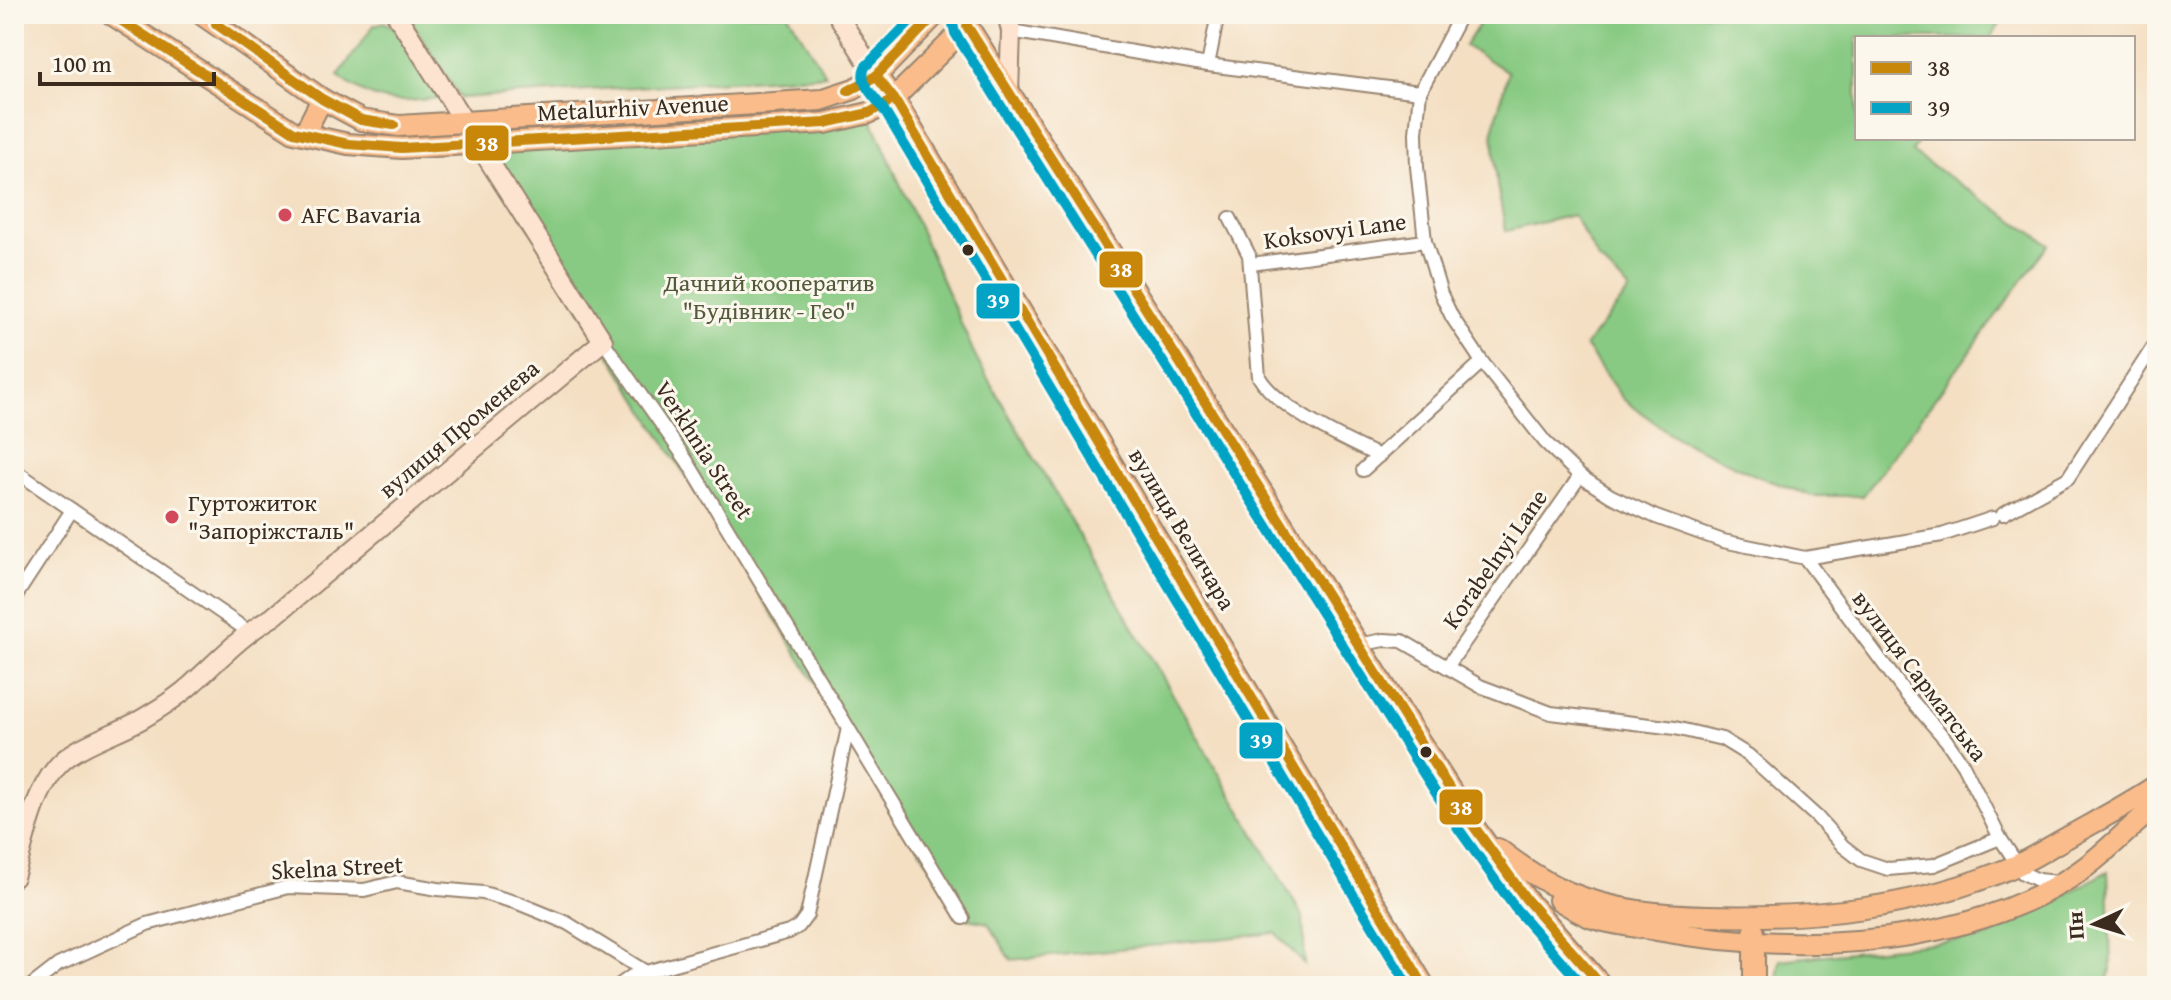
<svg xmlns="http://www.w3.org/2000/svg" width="2171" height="1000" viewBox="0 0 2171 1000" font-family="'Gentium Book Plus',serif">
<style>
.green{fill:#88ca83;stroke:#627a50;stroke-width:2}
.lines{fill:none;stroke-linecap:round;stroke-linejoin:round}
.street-casing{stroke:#988470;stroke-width:16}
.secondary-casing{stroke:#988470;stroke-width:22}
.primary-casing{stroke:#988470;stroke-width:24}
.street{stroke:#fff;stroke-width:12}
.secondary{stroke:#fde4d0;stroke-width:18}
.primary{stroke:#f9bc8a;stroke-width:20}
.bus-1-casing{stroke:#fbf7ec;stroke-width:16}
.bus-2-casing{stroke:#fbf7ec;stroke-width:16}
.bus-1{stroke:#c88708;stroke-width:10}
.bus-2{stroke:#03a3c5;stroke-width:10}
.poi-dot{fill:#d1495b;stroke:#fbf7ec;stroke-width:3}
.bus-dot{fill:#3b2a1e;stroke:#fbf7ec;stroke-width:3}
.labels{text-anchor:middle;stroke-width:6;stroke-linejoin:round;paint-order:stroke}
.street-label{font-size:24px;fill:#3b2a1e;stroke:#fbf7ec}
.poi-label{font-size:24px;fill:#3b2a1e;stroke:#fbf7ec;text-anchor:start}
.park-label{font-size:24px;fill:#525a3c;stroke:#fbf7ec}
.line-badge{stroke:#fbf7ec;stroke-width:3}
.badge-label{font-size:22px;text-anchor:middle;font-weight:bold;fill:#fff}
</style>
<rect width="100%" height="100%" fill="#fbf7ec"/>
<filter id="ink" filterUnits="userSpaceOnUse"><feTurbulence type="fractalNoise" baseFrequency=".0125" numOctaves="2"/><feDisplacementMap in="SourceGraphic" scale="16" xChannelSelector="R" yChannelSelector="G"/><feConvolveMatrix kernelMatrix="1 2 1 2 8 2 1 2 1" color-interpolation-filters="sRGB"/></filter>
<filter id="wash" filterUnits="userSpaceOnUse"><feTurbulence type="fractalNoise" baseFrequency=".006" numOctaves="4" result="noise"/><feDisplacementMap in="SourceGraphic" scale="32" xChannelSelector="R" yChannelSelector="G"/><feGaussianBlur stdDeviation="1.8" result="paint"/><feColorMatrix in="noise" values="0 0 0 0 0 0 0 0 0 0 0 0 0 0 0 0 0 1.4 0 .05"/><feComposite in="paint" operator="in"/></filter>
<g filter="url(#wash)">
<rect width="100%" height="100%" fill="#f4dfc3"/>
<!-- green -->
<g class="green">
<path d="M407 14H788L826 75 460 98Z"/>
<path d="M1486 14H2007L1990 38H1857V138H1921L1912 152 2049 244 1863 496H1812L1757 476 1676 438 1623 399 1585 346 1630 290 1599 260 1573 215 1506 231 1497 185 1493 131 1508 72 1465 46Z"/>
<path d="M384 22 394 27 440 98C394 103 376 105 338 76L374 25Z"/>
<path d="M869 113 977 360 1303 917 1305 965 1276 933 1011 960 988 923 963 918 477 143Z"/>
<path d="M2108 871 2111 970 2106 986H1776L1780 960 1988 937Z"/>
</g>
</g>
<g filter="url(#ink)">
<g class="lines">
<!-- street casing -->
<g class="street-casing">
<g id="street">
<path d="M1461 14 1420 92 1416 133 1417 167 1425 241 1441 294 1452 317 1482 362 1545 442 1580 476 1611 496 1656 517 1723 541 1805 558 1942 535 1993 518"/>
<path d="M1011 31 1208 65 1420 92"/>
<path d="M1208 65 1218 14"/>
<path d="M1230 218 1249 255 1259 377C1277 408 1346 441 1379 456"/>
<path d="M1251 264 1425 241"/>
<path d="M603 341 687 461 963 918"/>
<path d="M14 470 248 631"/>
<path d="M1363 470 1482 362"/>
<path d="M2003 514 2068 478 2157 341"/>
<path d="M1805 558 1906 694 1946 740 1963 765 2000 838 2023 873 2038 880 2058 882"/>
<path d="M14 599 72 510"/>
<path d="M1358 645 1384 640 1402 641 1480 686 1551 713 1675 728 1722 739 1748 755 1817 817 1843 846 1861 860 1888 869 1934 865 2000 838"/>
<path d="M1447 667 1580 476"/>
<path d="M31 986 58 965 147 924 288 887 364 890 397 882 438 889 483 893 518 903 567 923 646 972"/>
<path d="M618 986 632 976 646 972 789 932 799 926 807 915 848 728"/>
</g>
</g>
<!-- secondary casing -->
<g class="secondary-casing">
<g id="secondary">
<path d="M837 14 876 76"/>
<path d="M1007 14 1011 31 1009 93"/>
<path d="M14 877C25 842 32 797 56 768 75 744 121 733 147 716 162 707 179 696 192 684 219 660 241 635 273 617L603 341 396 14"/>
</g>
</g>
<!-- primary casing -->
<g class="primary-casing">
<g id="primary">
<path d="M111 14 294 132 348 144 402 148 825 123 869 113 888 104 967 26"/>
<path d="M201 14 322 99 361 120 399 126 821 100 854 89 876 76 936 14"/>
<path d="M960 14 1470 821 1526 899 1602 986"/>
<path d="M876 76 894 99 1424 986"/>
<path d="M304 134 322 99"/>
<path d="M1498 849C1520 866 1544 883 1570 893 1614 911 1661 915 1707 916 1814 919 1915 909 2015 866 2033 858 2051 846 2068 837 2098 820 2129 804 2157 785"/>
<path d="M1559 900C1570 906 1583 916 1596 919 1613 924 1632 926 1650 929 1780 953 1946 952 2063 882 2098 862 2126 830 2157 805"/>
<path d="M1754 986V932"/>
</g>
</g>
<!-- street -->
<use href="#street" class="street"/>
<!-- secondary -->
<use href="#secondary" class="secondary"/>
<!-- primary -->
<use href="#primary" class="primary"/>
<!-- bus-1 casing -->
<g class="bus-1-casing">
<g id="bus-1">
<path d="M111 14 294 132 348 144 402 148 825 123 869 113 894 99"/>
<path d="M216 24 322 99 361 120 394 125"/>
<path d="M967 26 1470 821 1526 899 1602 986"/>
<path d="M876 76 894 99 1424 986"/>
<path d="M848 91 876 76 936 14"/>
</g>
</g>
<!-- bus-2 casing -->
<g class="bus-2-casing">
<g id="bus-2">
<path d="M917 14 865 67C858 83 873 95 882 107L1408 986"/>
<path d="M958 14 953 24 955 33 1458 828 1515 908 1583 986"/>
</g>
</g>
<!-- bus-1 -->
<use href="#bus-1" class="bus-1"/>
<!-- bus-2 -->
<use href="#bus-2" class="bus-2"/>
</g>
</g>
<!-- markers -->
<g class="poi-dot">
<circle cx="285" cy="215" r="8"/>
<circle cx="172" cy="517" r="8"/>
</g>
<g class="bus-dot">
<circle cx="968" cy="250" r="7"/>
<circle cx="1426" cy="752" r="7"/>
</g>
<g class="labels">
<!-- street labels -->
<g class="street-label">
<text transform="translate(633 108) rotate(-3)" y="8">Metalurhiv Avenue</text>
<text transform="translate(1335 231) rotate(-8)" y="8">Koksovyi Lane</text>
<text transform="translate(459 429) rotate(-40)" y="8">вулиця Променева</text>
<text transform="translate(704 450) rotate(57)" y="8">Verkhnia Street</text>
<text transform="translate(1182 529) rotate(59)" y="8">вулиця Величара</text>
<text transform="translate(1495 559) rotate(-55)" y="8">Korabelnyi Lane</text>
<text transform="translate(1920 676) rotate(53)" y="8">вулиця Сарматська</text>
<text transform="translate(337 868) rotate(-3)" y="8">Skelna Street</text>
</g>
<!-- poi labels -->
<g class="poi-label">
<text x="301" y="223">AFC Bavaria</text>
<text x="188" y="511">Гуртожиток<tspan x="188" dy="28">"Запоріжсталь"</tspan></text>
</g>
<!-- park labels -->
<g class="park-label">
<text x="769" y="291">Дачний кооператив<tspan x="769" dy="28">"Будівник - Гео"</tspan></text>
</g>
</g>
<g class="line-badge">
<rect x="464" y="124" width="46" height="38" rx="8" fill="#c88708"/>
<rect x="1098" y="250" width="46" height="39" rx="8" fill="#c88708"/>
<rect x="975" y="282" width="46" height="38" rx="8" fill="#03a3c5"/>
<rect x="1238" y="721" width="46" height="39" rx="8" fill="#03a3c5"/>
<rect x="1438" y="788" width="46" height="38" rx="8" fill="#c88708"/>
</g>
<g class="badge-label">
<text x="487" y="151">38</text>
<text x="1121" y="277">38</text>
<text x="998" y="308">39</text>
<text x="1261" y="748">39</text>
<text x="1461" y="815">38</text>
</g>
<!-- margin -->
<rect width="2171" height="1000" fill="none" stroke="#fbf7ec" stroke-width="48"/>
<!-- legend -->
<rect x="1855" y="36" width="280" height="104" fill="#fbf7ec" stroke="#aea59a" stroke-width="2"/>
<rect x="1871" y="62" width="40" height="12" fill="#c88708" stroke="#aea59a" stroke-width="2"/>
<text x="1927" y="76" font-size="24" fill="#3b2a1e">38</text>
<rect x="1871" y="102" width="40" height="12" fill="#03a3c5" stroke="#aea59a" stroke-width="2"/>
<text x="1927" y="116" font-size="24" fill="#3b2a1e">39</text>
<!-- north arrow -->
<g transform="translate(2095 924) rotate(266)" stroke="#fbf7ec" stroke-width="6" paint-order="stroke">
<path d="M0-6L14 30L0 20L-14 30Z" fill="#3b2a1e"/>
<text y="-12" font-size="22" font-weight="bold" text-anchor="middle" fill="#3b2a1e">Пн</text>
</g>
<!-- scale -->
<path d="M40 72v12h174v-12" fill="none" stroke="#3b2a1e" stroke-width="4"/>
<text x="52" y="72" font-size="24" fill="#3b2a1e" stroke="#fbf7ec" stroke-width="6" paint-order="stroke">100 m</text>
</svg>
